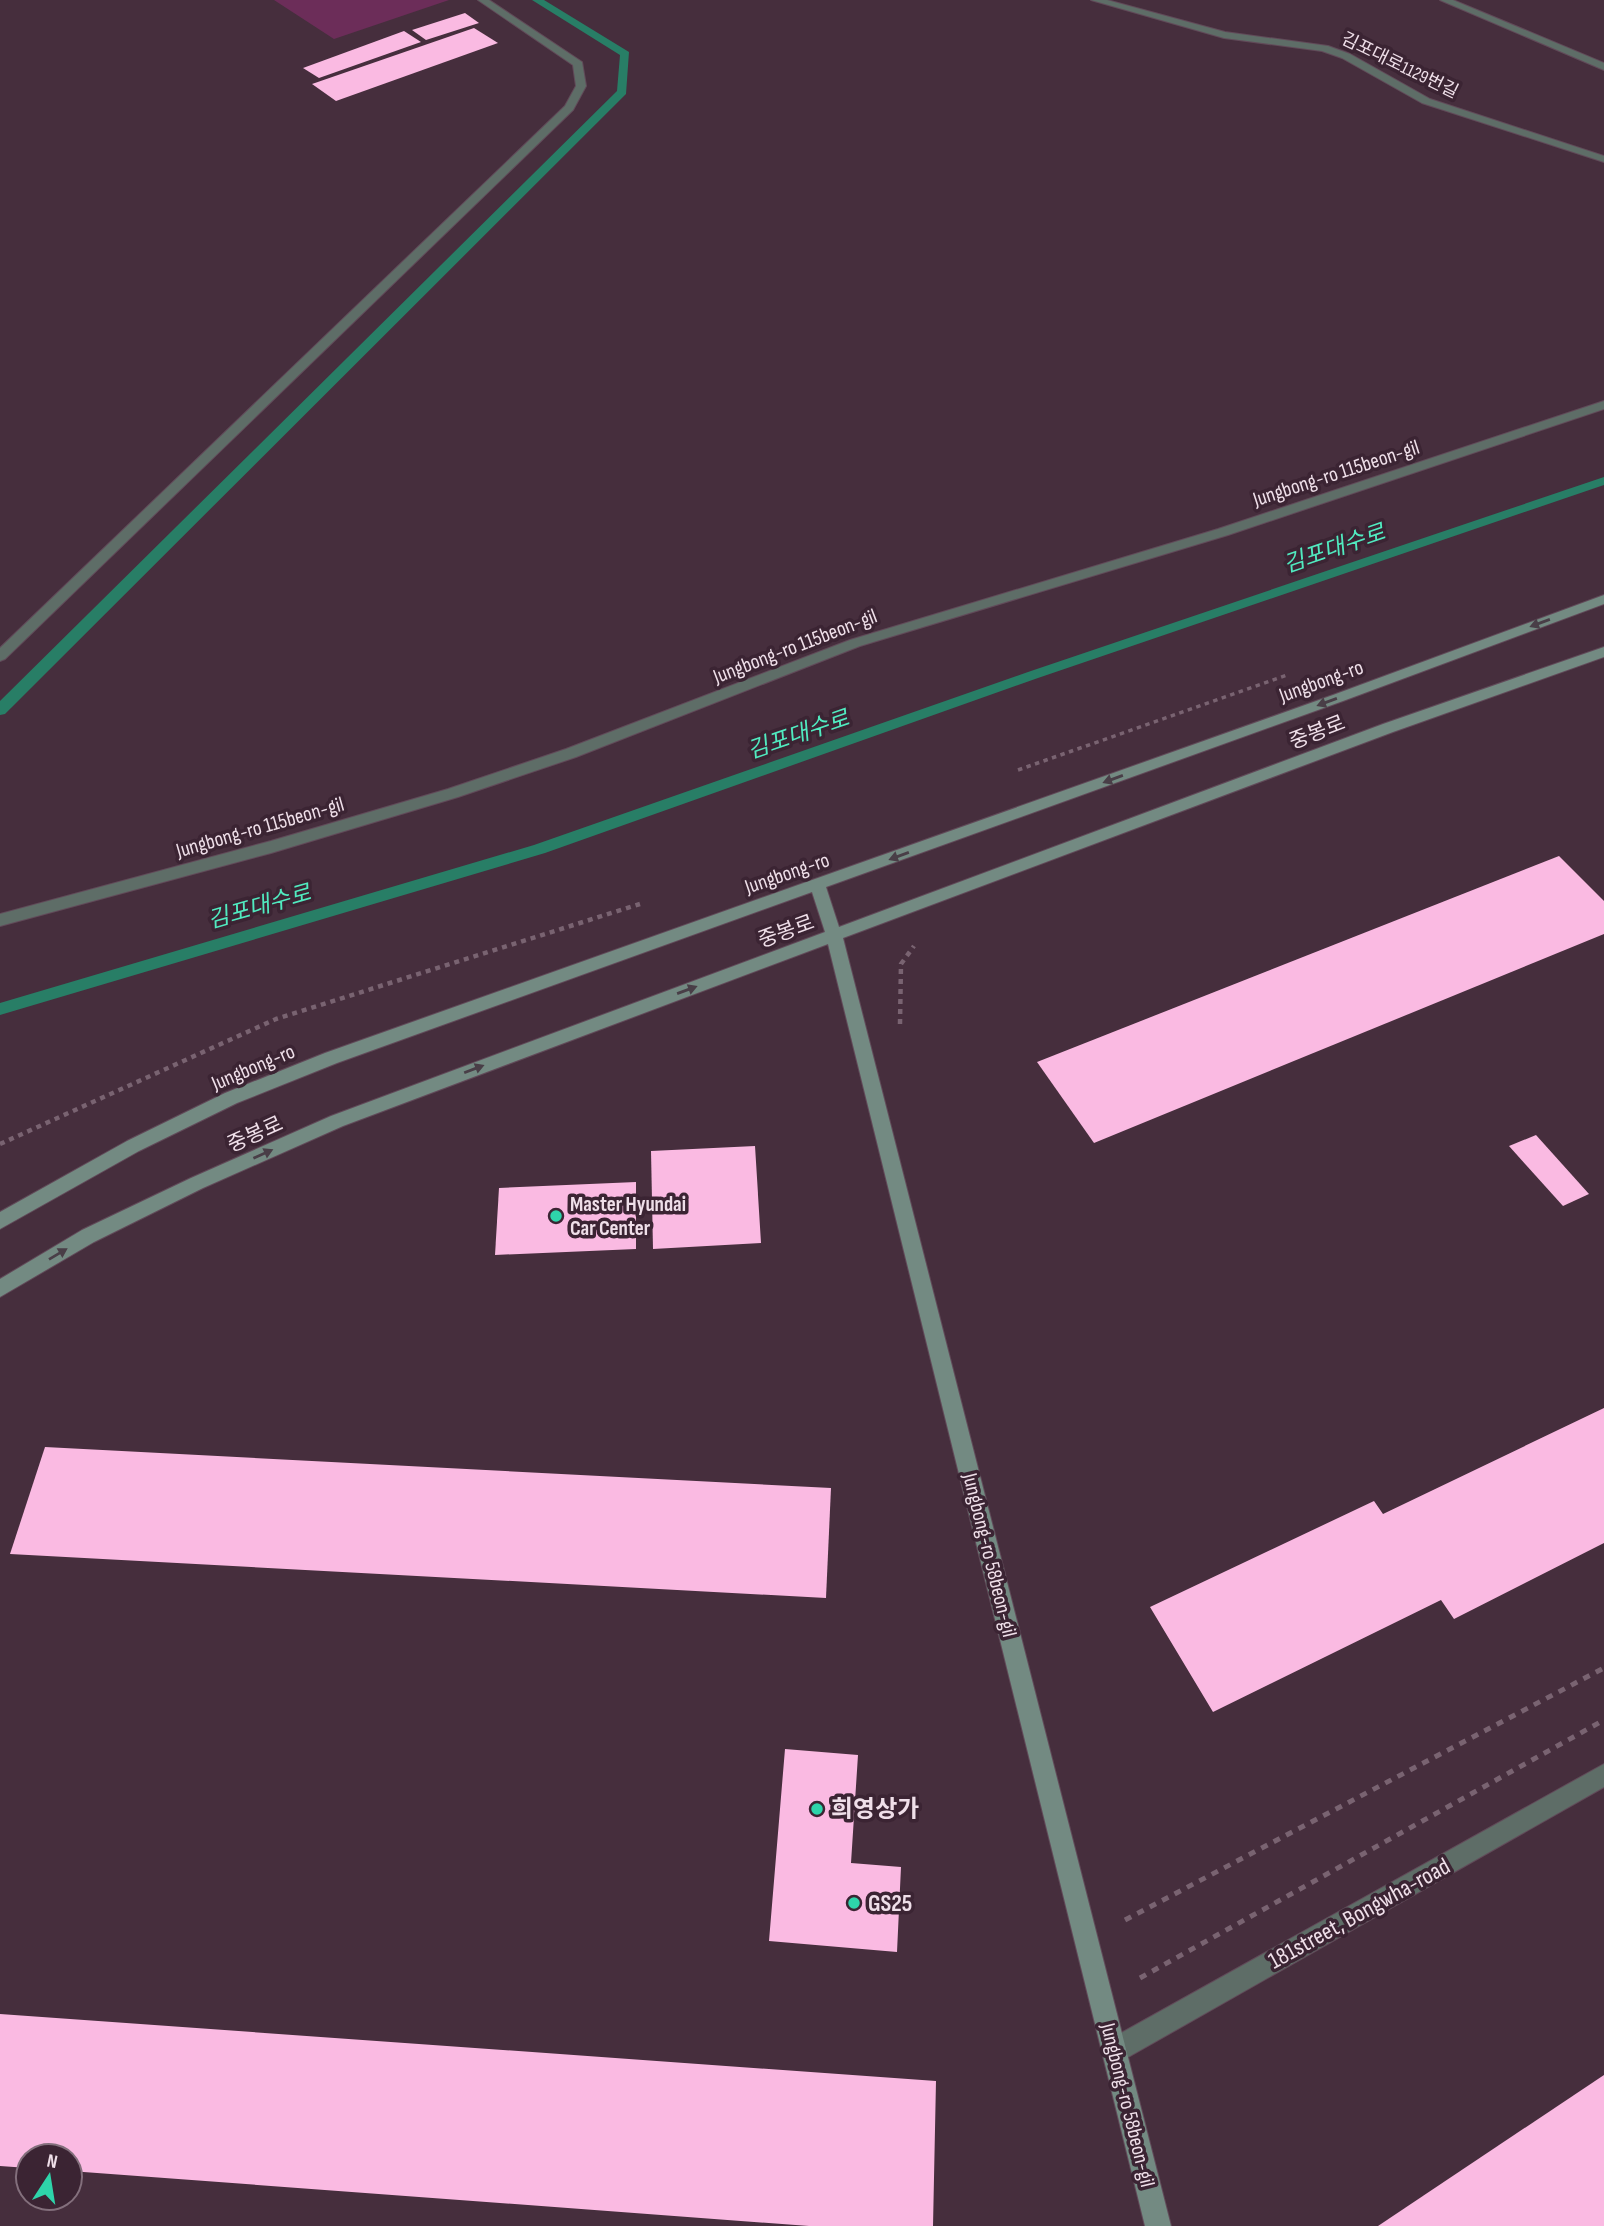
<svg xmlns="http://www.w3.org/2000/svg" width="1604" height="2226" viewBox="0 0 1604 2226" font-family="'Sofia Sans Condensed','Noto Sans KR',sans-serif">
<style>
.green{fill:#6c2d59}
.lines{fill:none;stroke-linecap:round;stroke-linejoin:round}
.stream{fill:#287e66;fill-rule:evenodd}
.building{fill:#fabae2}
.lane-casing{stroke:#614a59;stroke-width:2}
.street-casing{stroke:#614a59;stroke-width:2}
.secondary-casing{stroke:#614a59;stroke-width:2}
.path-far2{stroke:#796371;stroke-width:3.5;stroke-dasharray:4.5 4.5;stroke-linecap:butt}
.path-far1{stroke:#796371;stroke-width:4.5;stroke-dasharray:5 5;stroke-linecap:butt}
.path{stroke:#796371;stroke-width:5;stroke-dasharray:7 7;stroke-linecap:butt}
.lane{fill:#5e6d67;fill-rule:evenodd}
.street{fill:#5e6d67;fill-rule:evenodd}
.secondary{fill:#738a82;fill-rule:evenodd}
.oneway{fill:#493e47}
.poi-dot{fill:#2ed4aa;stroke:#3b2433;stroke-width:2.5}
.labels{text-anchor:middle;stroke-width:7;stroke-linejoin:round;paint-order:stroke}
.far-street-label{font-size:18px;fill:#efdfe9;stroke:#3b2433}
.street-label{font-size:21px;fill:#efdfe9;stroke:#3b2433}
.poi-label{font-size:21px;font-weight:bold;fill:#efdfe9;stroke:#3b2433;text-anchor:start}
.water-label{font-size:23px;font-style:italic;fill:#51ebc0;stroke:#3b2433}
.near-poi-label{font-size:24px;font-weight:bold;fill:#efdfe9;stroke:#3b2433;text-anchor:start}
.near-street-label{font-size:24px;fill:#efdfe9;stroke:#3b2433}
</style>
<rect width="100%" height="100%" fill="#462e3d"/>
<!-- green -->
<path class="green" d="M274 0H449L334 39Z"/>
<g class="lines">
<!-- stream -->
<g class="stream">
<path d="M532 0H544L629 52 626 94 5 714 0 715V701L617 91 620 55Z"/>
<path d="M1604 477V485L1038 678 545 853 0 1015V1003L534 845 1028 672Z"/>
</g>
</g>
<!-- building -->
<g class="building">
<path d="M465 13 479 23 426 40 412 30Z"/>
<path d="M474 28 498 43 336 101 312 84Z"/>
<path d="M404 31 421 42 319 78 303 68Z"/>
<path d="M1559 856 1604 901V934L1094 1143 1037 1062Z"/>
<path d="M1536 1135 1589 1194 1563 1206 1509 1146Z"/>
<path d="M755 1146 761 1243 653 1249 651 1151Z"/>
<path d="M636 1182V1249L495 1255 499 1188Z"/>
<path d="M1604 1408V1543L1454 1619 1441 1600 1213 1712 1150 1607 1374 1501 1383 1514Z"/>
<path d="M45 1447 831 1488 826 1598 10 1554Z"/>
<path d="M785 1749 858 1755 851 1863 901 1867 897 1952 769 1941Z"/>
<path d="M0 2014 936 2081 933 2226H809L70 2171V2156H28V2168L0 2166Z"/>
<path d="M1604 2075V2226H1378Z"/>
</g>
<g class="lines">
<!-- lane casing -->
<g class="lane-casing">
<g id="lane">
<path d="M478 0H489L582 62 586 86 573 110 5 659 0 661V648L565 106 576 86 573 65Z"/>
<path d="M1091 0H1107L1225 32 1328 46 1350 54 1430 99 1604 156V162L1422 103 1342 58 1322 51 1224 38Z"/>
<path d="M1440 0H1453L1604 63V70Z"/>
<path d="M1604 401V409L1228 535 860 646 576 757 458 797 271 853 0 926V914L271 841 448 789 566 749 850 640 1218 529Z"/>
</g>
</g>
<!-- street casing -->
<g class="street-casing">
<path id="street" d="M1604 1764V1787L1123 2060 1114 2063 1105 2060 1102 2051 1105 2042Z"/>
</g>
<!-- secondary casing -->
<g class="secondary-casing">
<path id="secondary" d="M1604 595V604L1343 701 826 887 839 927 1383 724 1604 647V657L1393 732 843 938 1171 2226H1145L828 944 343 1126 203 1188 94 1242 0 1297V1279L82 1230 191 1178 331 1116 825 932 812 892 337 1063 237 1103 139 1151 0 1229V1212L127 1141 225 1093 325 1053 1333 695Z"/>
</g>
<!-- path-far2 -->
<path class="path-far2" d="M1018 770 1287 675"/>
<!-- path-far1 -->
<g class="path-far1">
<path d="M900 1024 901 964 914 946"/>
<path d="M0 1144 276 1019 640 904"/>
</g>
<!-- path -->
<g class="path">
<path d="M1125 1920 1604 1668"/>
<path d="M1140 1978 1604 1720"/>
</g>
<!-- lane -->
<use href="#lane" class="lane"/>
<!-- street -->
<use href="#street" class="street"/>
<!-- secondary -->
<use href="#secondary" class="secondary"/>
</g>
<!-- one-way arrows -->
<defs><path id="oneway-solid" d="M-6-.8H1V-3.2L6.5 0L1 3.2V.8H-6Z" transform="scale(1.75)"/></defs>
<g class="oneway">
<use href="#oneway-solid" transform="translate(1540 623) rotate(160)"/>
<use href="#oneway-solid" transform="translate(1327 702) rotate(160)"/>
<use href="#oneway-solid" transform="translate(1113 779) rotate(160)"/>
<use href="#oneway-solid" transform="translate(899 856) rotate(160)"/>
<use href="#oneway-solid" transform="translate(687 990) rotate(-20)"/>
<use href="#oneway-solid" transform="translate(474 1069) rotate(-21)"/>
<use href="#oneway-solid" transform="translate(263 1154) rotate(-24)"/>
<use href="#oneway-solid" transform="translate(58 1254) rotate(-31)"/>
</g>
<!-- markers -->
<g class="poi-dot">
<circle cx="556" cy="1216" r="7"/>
<circle cx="817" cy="1809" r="7"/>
<circle cx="854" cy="1903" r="7"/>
</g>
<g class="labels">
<!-- far-street labels -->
<g class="far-street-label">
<text transform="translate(1400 65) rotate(26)" y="6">김포대로1129번길</text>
</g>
<!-- street labels -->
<g class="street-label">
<text transform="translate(1336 473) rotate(-18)" y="7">Jungbong-ro 115beon-gil</text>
<text transform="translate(795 646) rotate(-21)" y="7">Jungbong-ro 115beon-gil</text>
<text transform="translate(1321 681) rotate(-20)" y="7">Jungbong-ro</text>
<text transform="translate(1317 732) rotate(-21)" y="7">중봉로</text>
<text transform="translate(260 827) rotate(-16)" y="7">Jungbong-ro 115beon-gil</text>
<text transform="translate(787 873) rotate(-19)" y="7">Jungbong-ro</text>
<text transform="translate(786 931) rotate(-20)" y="7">중봉로</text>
<text transform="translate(253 1067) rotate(-23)" y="7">Jungbong-ro</text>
<text transform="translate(255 1134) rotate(-24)" y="7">중봉로</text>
<text transform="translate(990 1555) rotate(76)" y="7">Jungbong-ro 58beon-gil</text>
<text transform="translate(1128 2105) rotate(76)" y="7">Jungbong-ro 58beon-gil</text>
</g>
<!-- poi labels -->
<g class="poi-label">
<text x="570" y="1211">Master Hyundai<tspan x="570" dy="24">Car Center</tspan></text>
</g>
<!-- water labels -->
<g class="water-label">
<text transform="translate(1334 548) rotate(-19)" y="8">김포대수로</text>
<text transform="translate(798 734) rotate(-19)" y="8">김포대수로</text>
<text transform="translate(259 906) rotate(-16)" y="8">김포대수로</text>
</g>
<!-- near-poi labels -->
<g class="near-poi-label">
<text x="831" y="1817">희영상가</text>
<text x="868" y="1911">GS25</text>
</g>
<!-- near-street labels -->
<g class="near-street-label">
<text transform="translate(1359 1913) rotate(-29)" y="8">181street, Bongwha-road</text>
</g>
</g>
<!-- north arrow -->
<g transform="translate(49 2177) rotate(12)"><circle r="33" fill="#3b2433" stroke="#836f7c" stroke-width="2"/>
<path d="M0-5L12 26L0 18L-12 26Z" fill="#2ed4aa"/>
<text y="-10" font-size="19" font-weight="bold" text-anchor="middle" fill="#efdfe9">N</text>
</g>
</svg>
